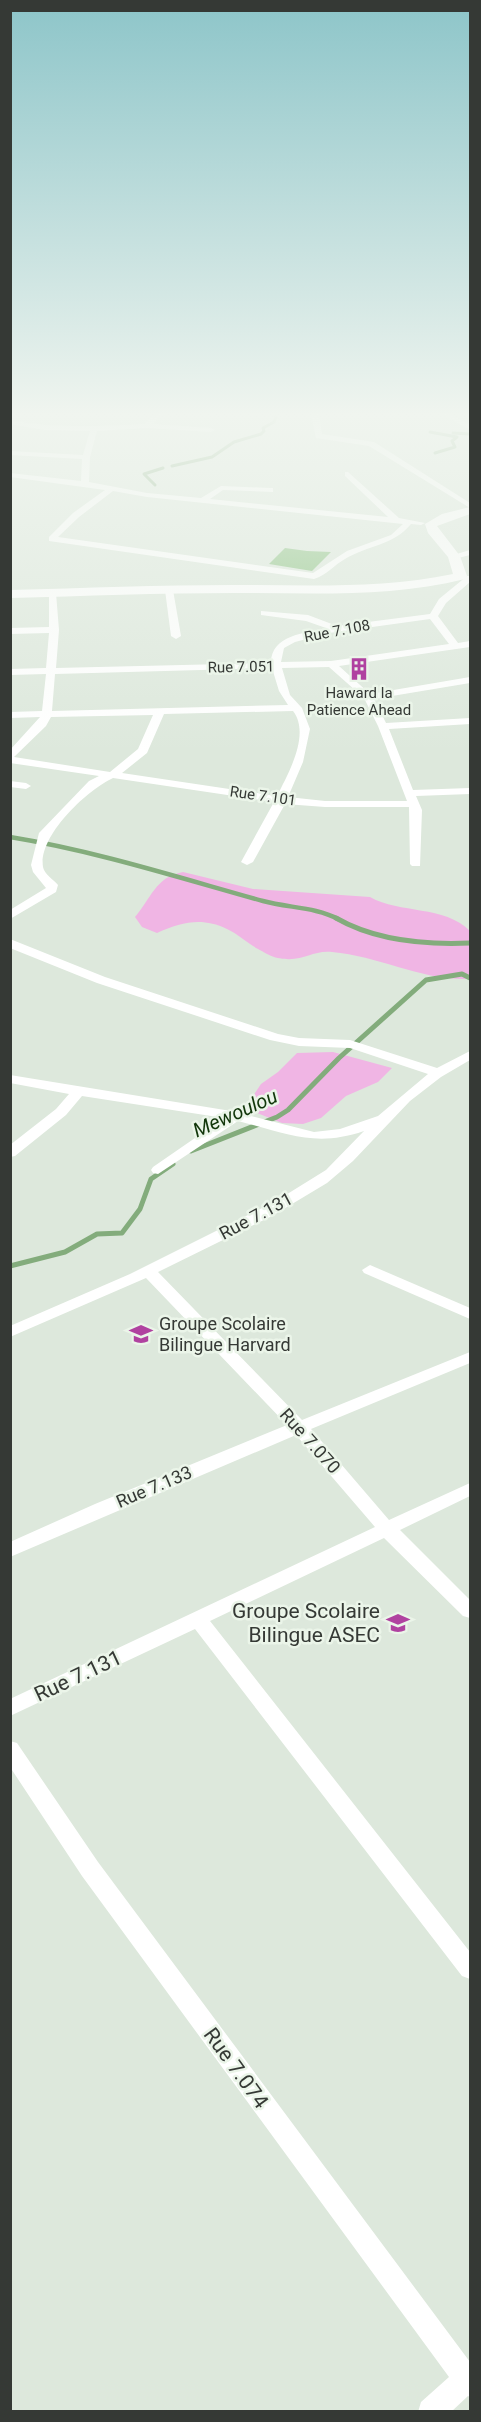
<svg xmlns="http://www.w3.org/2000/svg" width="481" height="2422" viewBox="0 0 481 2422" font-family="Roboto,sans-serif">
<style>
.green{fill:#f0b5e4}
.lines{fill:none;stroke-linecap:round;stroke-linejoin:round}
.stream-far2{stroke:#83ac7c;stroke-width:3}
.stream-far1{stroke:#83ac7c;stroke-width:4.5}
.stream{stroke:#83ac7c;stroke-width:5}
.building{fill:#8ac180}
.minor{fill:#fff;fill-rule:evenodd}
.secondary{fill:#fff;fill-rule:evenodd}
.labels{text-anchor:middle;stroke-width:5;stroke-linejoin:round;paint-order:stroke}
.far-street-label{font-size:15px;fill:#353935;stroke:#ebf5e9}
.far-poi-label{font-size:15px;fill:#353935;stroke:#ebf5e9}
.street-label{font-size:18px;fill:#353935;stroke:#ebf5e9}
.poi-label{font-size:18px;fill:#353935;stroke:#ebf5e9;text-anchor:start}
.water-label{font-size:20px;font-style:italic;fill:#12370b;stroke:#ebf5e9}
.near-poi-label{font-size:21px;fill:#353935;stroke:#ebf5e9;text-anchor:end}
.near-street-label{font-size:21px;fill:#353935;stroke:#ebf5e9}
</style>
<rect width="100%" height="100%" fill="#dde8dc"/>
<!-- green -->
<g class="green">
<path d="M183 872 253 889 370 897C400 914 444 905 470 931V979C422 981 379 956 332 952 311 950 303 963 278 958 271 957 264 952 258 949 247 943 238 934 227 929 202 917 182 922 157 933L142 927 135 917C151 899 155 877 183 872Z"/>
<path d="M333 1052 392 1068 378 1082 346 1096 321 1118 303 1124 282 1123 245 1108 261 1084 278 1072 297 1053Z"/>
</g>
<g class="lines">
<!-- stream-far2 -->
<g class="stream-far2">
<path d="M430 432 457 437 452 441 455 447 435 453"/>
<path d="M453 433 470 434"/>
<path d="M172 466 212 457 234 442 261 434 264 431 263 428 274 422 277 414"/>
<path d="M155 485 144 474 163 468"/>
</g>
<!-- stream-far1 -->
<path class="stream-far1" d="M10 837C96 851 180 878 263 901 288 908 316 907 338 919"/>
<!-- stream -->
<g class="stream">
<path d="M336 918C376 941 424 945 470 943"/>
<path d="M191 1151 277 1117 288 1110 339 1058 426 980 462 974 470 978"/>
<path d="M10 1266 65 1252 97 1234 122 1233 140 1209 151 1179 173 1164"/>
</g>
</g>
<!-- building -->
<path class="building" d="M285 548 307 551 331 552 312 571 269 564Z"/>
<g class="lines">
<!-- minor -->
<g class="minor">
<path d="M155 414H162L153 424 211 428 215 430 211 432 147 428 97 431 90 457 89 482 147 493 201 498 221 486 270 488H273V492L223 490 210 499 388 517 345 476V472H348L399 518 425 523 421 525 411 524C393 546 368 545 345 559 334 565 327 575 314 579L49 541V537L73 513 105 490 10 477V473L81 481 82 459 10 455V451L83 455 90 431 44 430 10 424V420C55 429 100 426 145 424ZM113 491 147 497 403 524 391 535 347 551 313 573 58 537 79 517Z"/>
<path d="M311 414H319L322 434 374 442 470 503V508L369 446 316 438Z"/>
<path d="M442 414H450L470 425V430Z"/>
<path d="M470 550V555L454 559 450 556Z"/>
<path d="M467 576H470V582L446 603 438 616 458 643 470 641V647L339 666 370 694 470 677V683L374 699 386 723 470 718V724L389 729 413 790 470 788V794L416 796 422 810 420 866H412L410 864 409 807H325L285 804 253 862 247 865 241 862 274 802 113 778C87 790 38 836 43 867 44 874 54 880 58 885L56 892 10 919V910L46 888 33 872 31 865 39 833 89 781 99 776 10 763V750L40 717 10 718V712L42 711 46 674 10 675V669L46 668 49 633 10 634V628L49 627V591L56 593 59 630 56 668 271 663C271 635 305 633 326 628L306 621 261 615V611L308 615 337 626 430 614 439 599ZM430 619 449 644 331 661 281 662 284 648 295 642 329 633ZM329 667 364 698 378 726 407 801H325L288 797 303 762 310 729 302 708 290 695 282 668ZM272 668 279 691 288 705 52 711 55 674ZM293 711C311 734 288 774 277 796L122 773 147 753 164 714ZM153 715 138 749 110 772 14 757 46 726 51 717Z"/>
<path d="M169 587 173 590 181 636 176 639 171 636 165 590Z"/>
<path d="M10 781 26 783 31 786 26 789 10 787Z"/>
<path d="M10 939 105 977 278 1034 299 1038 350 1040 437 1068 470 1051V1060L441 1077 410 1101 353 1161 327 1183 272 1216 158 1272 302 1420 470 1352V1363L311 1429 389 1520 470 1483V1496L400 1530 470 1600V1618L463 1616 384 1538 210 1621 470 1952V1979L462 1976 195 1629 10 1716V1699L375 1527 296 1435 10 1557V1542L95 1504 287 1425 146 1278 10 1337V1326L130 1274 276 1201 326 1170 364 1131C315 1148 286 1133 238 1121L158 1174 153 1173 151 1170 153 1167 224 1118 82 1096 66 1115 15 1156 10 1157V1145L56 1109 69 1094 10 1083V1075L231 1111 314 1132 340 1129 378 1116 428 1074 350 1048 299 1046 270 1040 97 983 10 948Z"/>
<path d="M370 1265 470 1308V1319L364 1273 362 1270Z"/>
<path d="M10 1741 17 1743 98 1862 470 2362V2397L468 2396 451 2412H418L421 2402 449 2377 82 1876 10 1767Z"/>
</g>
<!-- secondary -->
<path class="secondary" d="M470 507V514L437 526 460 556 467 576 465 579C389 598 311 593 234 593 159 593 85 596 10 598V590C85 588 160 585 234 585 308 585 381 589 453 574L448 557 428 533 425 524 442 514Z"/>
</g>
<!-- sky -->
<linearGradient id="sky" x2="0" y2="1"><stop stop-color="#8dc5c9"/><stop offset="0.55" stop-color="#f0f5ef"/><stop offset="1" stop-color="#f0f5ef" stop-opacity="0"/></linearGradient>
<rect width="481" height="753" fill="url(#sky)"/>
<!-- icons -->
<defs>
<g id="building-bare" transform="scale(1.8)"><path d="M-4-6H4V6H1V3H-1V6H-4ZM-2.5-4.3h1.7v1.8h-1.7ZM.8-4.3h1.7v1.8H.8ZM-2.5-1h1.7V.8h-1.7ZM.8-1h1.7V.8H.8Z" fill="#b042a0" stroke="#ebf5e9" stroke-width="2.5" paint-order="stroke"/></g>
<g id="school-bare" transform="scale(1.8)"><path d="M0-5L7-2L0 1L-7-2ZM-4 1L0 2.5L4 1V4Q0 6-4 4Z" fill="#b042a0" stroke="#ebf5e9" stroke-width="2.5" paint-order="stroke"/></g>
</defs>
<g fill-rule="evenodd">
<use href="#building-bare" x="359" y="669"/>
<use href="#school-bare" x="141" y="1334"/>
<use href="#school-bare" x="398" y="1623"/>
</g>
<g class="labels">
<!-- far-street labels -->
<g class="far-street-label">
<text transform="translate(337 631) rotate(-11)" y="5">Rue 7.108</text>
<text transform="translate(241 667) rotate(-1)" y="5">Rue 7.051</text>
<text transform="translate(263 796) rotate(8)" y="5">Rue 7.101</text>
</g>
<!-- far-poi labels -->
<g class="far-poi-label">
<text x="359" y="698">Haward la<tspan x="359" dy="17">Patience Ahead</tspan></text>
</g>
<!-- street labels -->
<g class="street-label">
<text transform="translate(256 1216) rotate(-28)" y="6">Rue 7.131</text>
<text transform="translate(310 1441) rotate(48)" y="6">Rue 7.070</text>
<text transform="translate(154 1487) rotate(-23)" y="6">Rue 7.133</text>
</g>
<!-- poi labels -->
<g class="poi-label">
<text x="159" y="1330">Groupe Scolaire<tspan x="159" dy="21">Bilingue Harvard</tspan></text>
</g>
<!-- water labels -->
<g class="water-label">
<text transform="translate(235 1113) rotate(-24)" y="7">Mewoulou</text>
</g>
<!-- near-poi labels -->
<g class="near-poi-label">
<text x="380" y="1618">Groupe Scolaire<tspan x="380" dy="24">Bilingue ASEC</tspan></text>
</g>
<!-- near-street labels -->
<g class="near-street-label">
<text transform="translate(78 1676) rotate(-25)" y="7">Rue 7.131</text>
<text transform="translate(236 2068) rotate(54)" y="7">Rue 7.074</text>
</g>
</g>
<!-- border -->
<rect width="481" height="2422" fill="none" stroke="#353935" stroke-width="24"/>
</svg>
